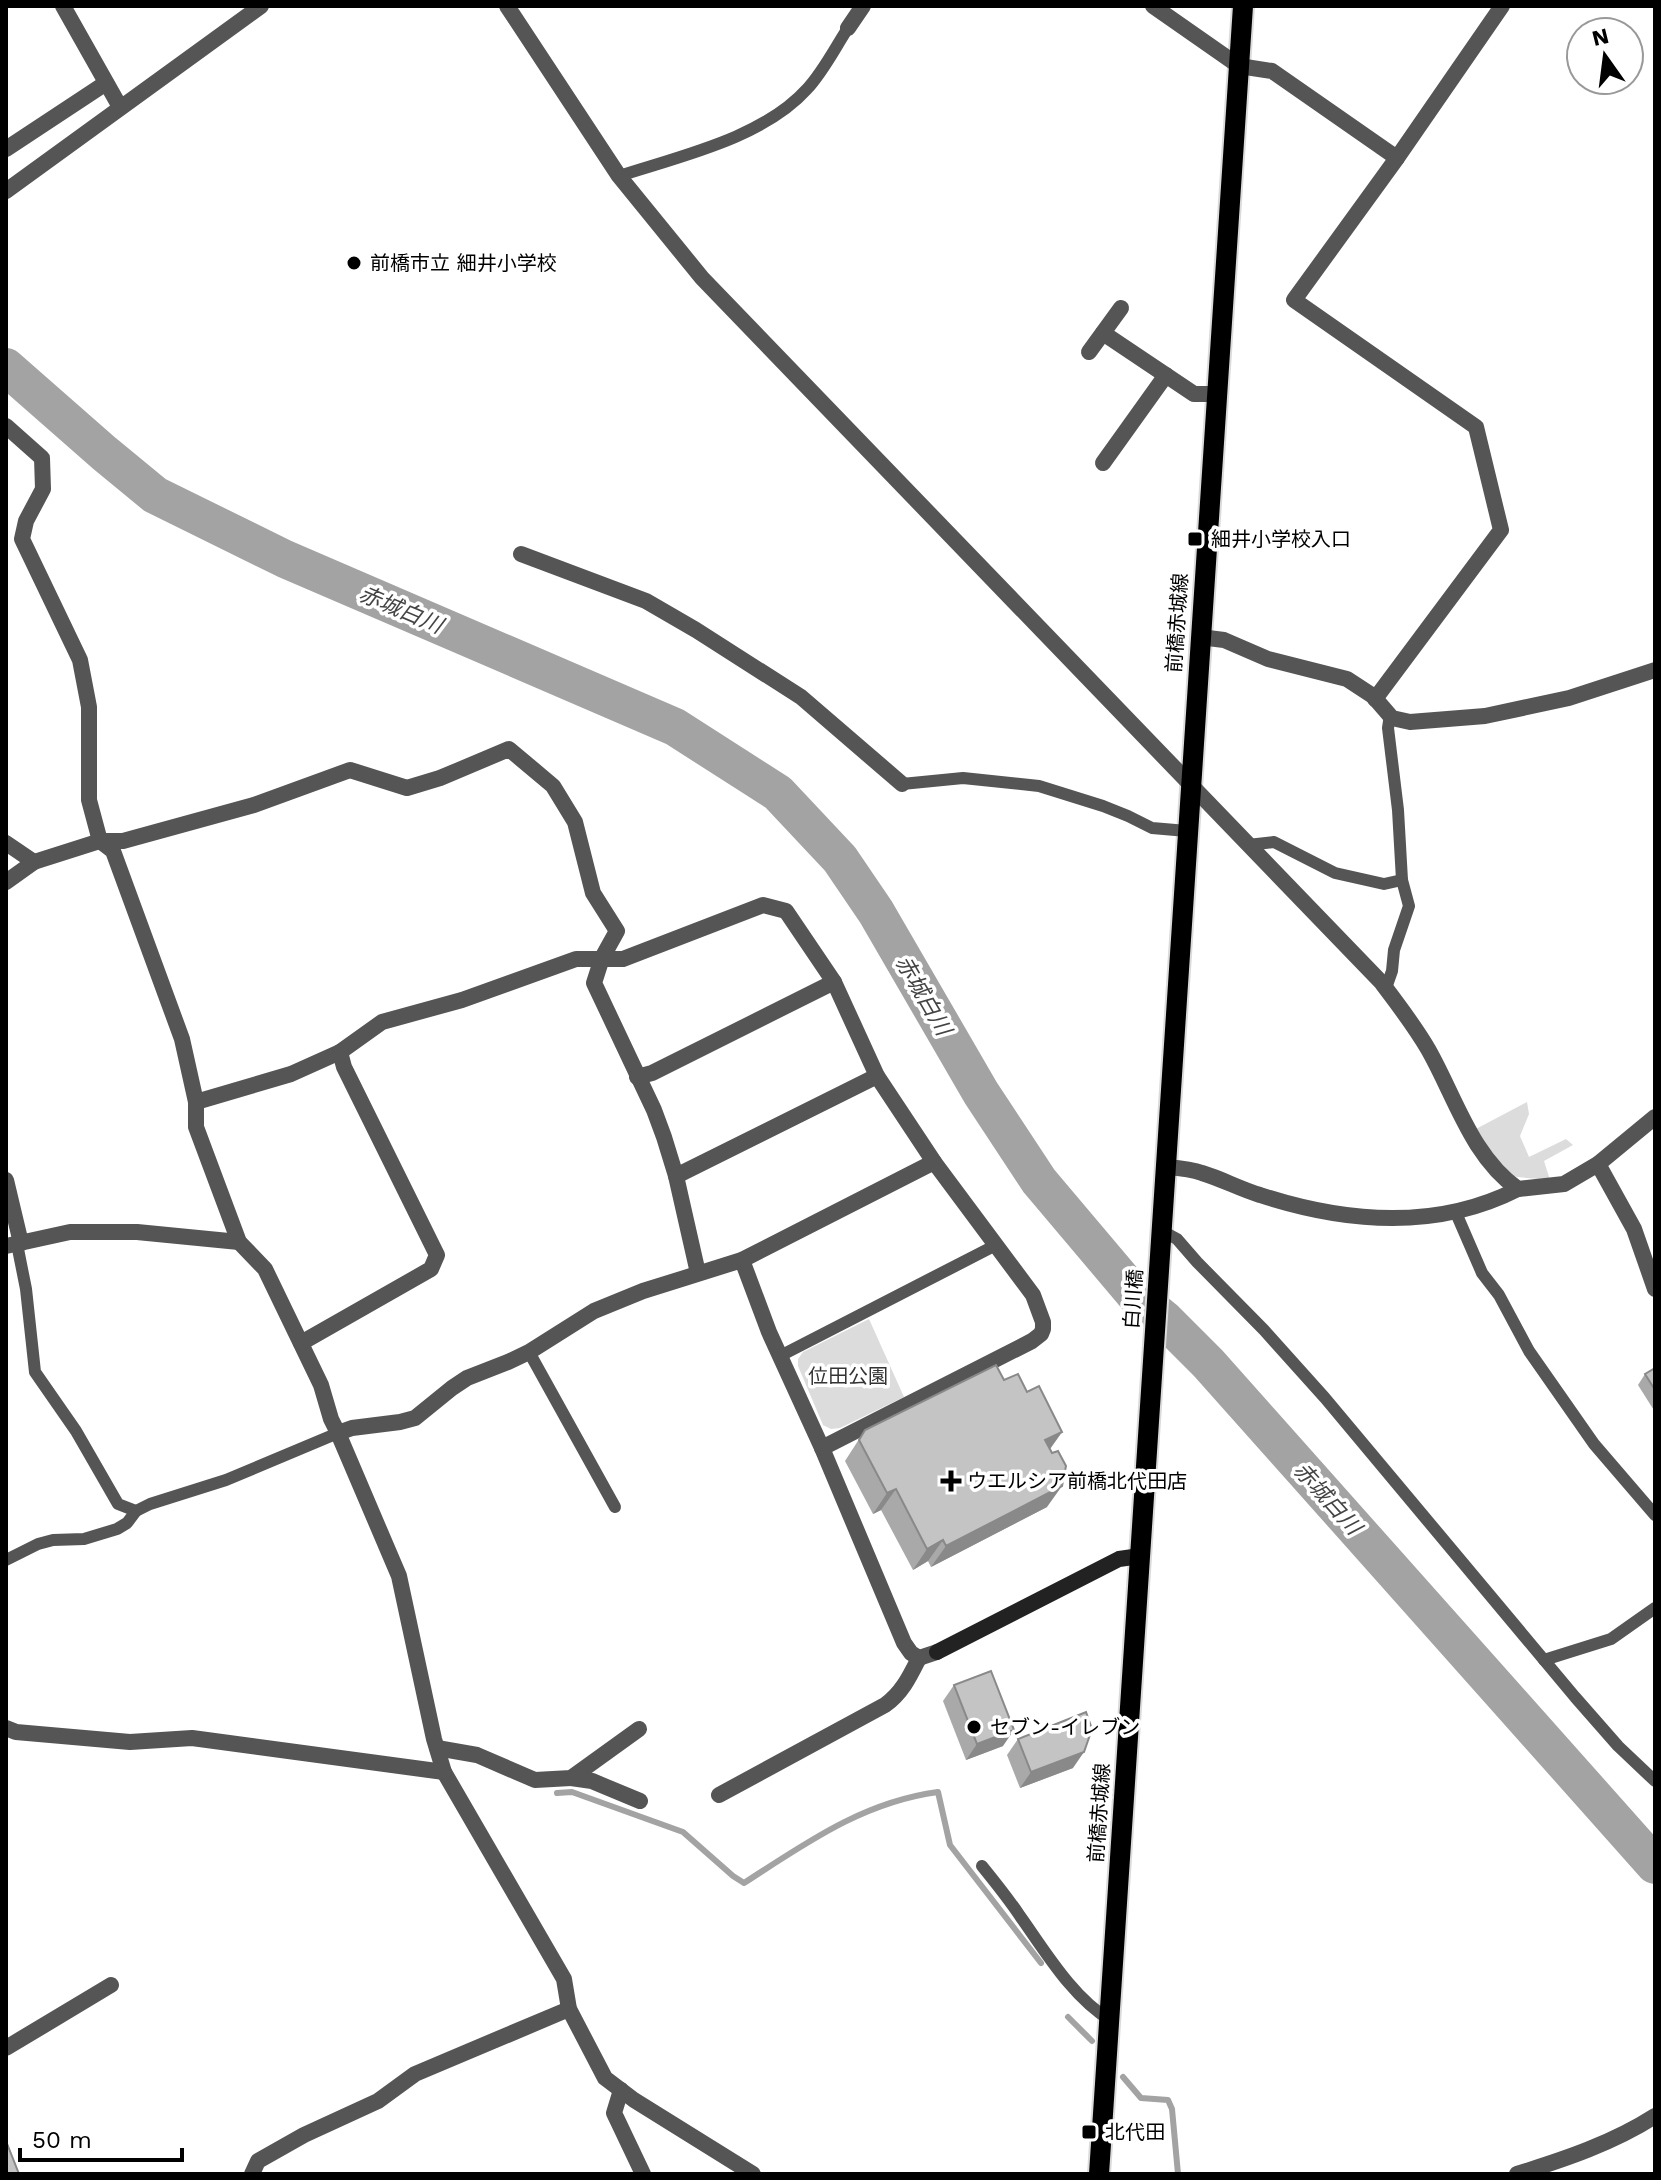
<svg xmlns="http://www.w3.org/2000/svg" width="1661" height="2180" viewBox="0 0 1661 2180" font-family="'Work Sans','Noto Sans JP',sans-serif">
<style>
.green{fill:#dcdcdc}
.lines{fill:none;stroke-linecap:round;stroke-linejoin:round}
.stream{stroke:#a3a3a3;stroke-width:6}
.river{stroke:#a3a3a3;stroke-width:38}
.primary-casing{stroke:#dbdbdb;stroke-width:24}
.lane{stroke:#555;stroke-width:12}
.street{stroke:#555;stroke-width:16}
.secondary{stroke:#222;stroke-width:16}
.primary{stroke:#000;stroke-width:20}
.wall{fill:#a9a9a9}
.shaded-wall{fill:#898989}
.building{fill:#c4c4c4;stroke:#898989;stroke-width:2}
.poi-dot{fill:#000;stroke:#fff;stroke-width:3}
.labels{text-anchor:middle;stroke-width:7;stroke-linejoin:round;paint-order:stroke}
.poi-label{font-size:20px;fill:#000;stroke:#fff;text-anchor:start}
.street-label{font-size:20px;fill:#000;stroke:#fff}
.park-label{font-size:20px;fill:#333;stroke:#fff}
.water-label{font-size:22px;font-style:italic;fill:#444;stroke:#fff}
</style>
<rect width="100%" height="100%" fill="#fff"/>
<!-- green -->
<g class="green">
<path d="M1527 1102 1529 1114 1520 1136 1529 1157 1566 1139 1573 1145 1544 1161 1550 1180 1517 1177 1505 1172 1474 1130Z"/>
<path d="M869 1319 904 1397 840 1428 831 1429 823 1425 798 1366V1359L803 1352Z"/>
</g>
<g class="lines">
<!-- stream -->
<g class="stream">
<path d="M557 1793 572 1792 683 1832 733 1876 744 1883C806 1843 863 1802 938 1792L950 1845 1041 1963"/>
<path d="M1068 2017 1092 2041"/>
<path d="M1123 2077 1141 2098 1168 2100 1172 2109 1178 2174"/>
</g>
<!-- river -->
<path class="river" d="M6 367 104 453 155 495 285 559 675 727 778 793 840 859 876 912 981 1093 1039 1181 1137 1297 1165 1320 1208 1363 1655 1865"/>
<!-- primary casing -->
<g class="primary-casing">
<path id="primary" d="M1099 2174 1243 6"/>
</g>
<!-- lane -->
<g class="lane">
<path d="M619 176C680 156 763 138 807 89 823 72 835 48 848 28"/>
<path d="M902 784 963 778 1039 786 1103 806 1128 816 1152 828 1187 831"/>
<path d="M1248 845 1274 842 1335 873 1384 884 1402 880"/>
<path d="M1386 988 1392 971 1394 950 1409 906 1402 880 1398 810 1388 728 1390 715"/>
<path d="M1456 1213 1482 1273 1499 1295 1529 1351 1594 1444 1655 1515"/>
<path d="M1162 1231 1177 1239 1197 1262 1264 1330 1325 1398 1575 1697 1618 1746 1655 1781"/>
<path d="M17 1244 26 1289 35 1372 76 1431 118 1504 136 1511"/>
<path d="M529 1352 615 1507"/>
<path d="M780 1356 996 1245"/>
<path d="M6 1560 38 1544 53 1540 84 1539 117 1529 127 1523 136 1511 150 1504 226 1480 338 1433"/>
<path d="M1544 1660 1611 1639 1655 1608"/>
<path d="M982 1866C995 1882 1008 1898 1020 1916 1045 1951 1072 1997 1110 2020"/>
</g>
<!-- street -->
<g class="street">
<path d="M63 6 120 107"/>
<path d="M507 6 619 176 702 278 1381 982C1397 1003 1414 1025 1428 1049 1455 1096 1471 1156 1518 1189L1564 1184 1598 1164 1655 1117"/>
<path d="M1153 6 1239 66 1272 71 1397 158 1502 6"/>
<path d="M848 28 863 6"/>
<path d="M6 149 106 83"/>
<path d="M6 191 261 6"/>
<path d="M1103 333 1194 394H1217"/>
<path d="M1089 352 1121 308"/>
<path d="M6 426 42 458 43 489 26 521 22 539 80 660 89 707V800L100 841 113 851 182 1039 196 1102V1127L239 1242 265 1269 321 1385 331 1419 338 1433 399 1576 434 1739 444 1772 564 1979 569 2009 605 2078 634 2100 753 2174"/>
<path d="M1103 463 1166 375"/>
<path d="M521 554 646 601 696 630 801 697 902 784"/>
<path d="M1200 637 1224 640 1268 659 1347 679 1373 696 1392 718 1410 722 1485 716 1569 698 1655 670"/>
<path d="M1375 699 1501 530 1476 427 1294 300 1397 158"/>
<path d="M6 843 34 862"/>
<path d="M6 882 34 862 100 841H123L254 805 350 770 407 788 440 778 509 749 553 786 575 822 593 893 617 931 602 958 594 983 654 1110 664 1137 676 1176 698 1273"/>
<path d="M637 1077 652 1073 834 982"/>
<path d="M196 1102 291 1074 340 1052 382 1022 462 1000 576 959H623L763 905 786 911 834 982 877 1076 934 1162"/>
<path d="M1598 1164 1634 1229 1655 1289"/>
<path d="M1166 1167C1178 1168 1191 1169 1202 1173 1222 1179 1240 1189 1260 1195 1346 1223 1436 1231 1518 1189"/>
<path d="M676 1176 877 1076"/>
<path d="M6 1180 21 1243"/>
<path d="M6 1246 70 1232H137L239 1242"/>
<path d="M742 1260 769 1332 822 1448 904 1643 911 1653 919 1658 937 1652"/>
<path d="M301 1343 431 1269 437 1255 344 1067 340 1052"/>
<path d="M338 1433 352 1428 400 1422 415 1418 452 1388 467 1378 508 1362 529 1352 594 1311 643 1291 742 1260 934 1162 1033 1295 1043 1322V1329L1041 1334 1032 1341 822 1448"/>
<path d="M6 1728 16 1732 130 1742 192 1738 444 1772"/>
<path d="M437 1748 477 1755 535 1780 571 1778 639 1729"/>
<path d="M571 1778 592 1781 640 1801"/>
<path d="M719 1795 885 1705C902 1693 910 1676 919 1658"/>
<path d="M6 2048 111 1985"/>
<path d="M621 2090 614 2113 643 2174"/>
<path d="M252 2174 258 2161 304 2135 378 2101 415 2074 569 2009"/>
<path d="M1517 2174C1565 2159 1613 2143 1655 2116"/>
</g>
<!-- secondary -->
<path class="secondary" d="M937 1652 1119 1559 1140 1556"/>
<!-- primary -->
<use href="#primary" class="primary"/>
</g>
<!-- wall -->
<g class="wall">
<path d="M1655 1368V1412L1638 1385 1645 1374Z"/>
<path d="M1004 1380 1027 1392 1062 1432 1050 1449 1047 1507 931 1567 928 1561 913 1570 881 1510 873 1514 845 1461 865 1430Z"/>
<path d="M954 1685 1003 1746 966 1760 943 1701Z"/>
<path d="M1018 1739 1073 1768 1020 1788 1007 1755Z"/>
</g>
<!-- shaded-wall -->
<g class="shaded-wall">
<path d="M1062 1432 1047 1453 1045 1440Z"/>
<path d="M1062 1486 1047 1507 931 1567 946 1546Z"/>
<path d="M896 1489 881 1510 873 1514 887 1493Z"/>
<path d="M943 1540 928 1561 913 1570 927 1549Z"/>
<path d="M1014 1730 1003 1746 966 1760 977 1744Z"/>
<path d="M1084 1752 1073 1768 1020 1788 1031 1772Z"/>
</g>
<!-- building -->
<g class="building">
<path d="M996 1365 1004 1380 1018 1374 1027 1392 1039 1386 1062 1432 1045 1440 1052 1453 1058 1451 1066 1466 1062 1486 946 1546 943 1540 927 1549 896 1489 887 1493 859 1440 865 1430Z"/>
<path d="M1655 1368V1390L1645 1374Z"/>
<path d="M991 1671 1014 1730 977 1744 954 1685Z"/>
<path d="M1086 1712 1092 1729 1084 1752 1031 1772 1018 1739Z"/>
<path d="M6 2141 19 2174H6Z"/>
</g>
<!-- markers -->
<g class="poi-dot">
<circle cx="354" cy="263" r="8"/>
<rect x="1187" y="531" width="16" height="16" rx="4"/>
<path d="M947 1469h8v8h8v8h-8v8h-8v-8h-8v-8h8z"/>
<circle cx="974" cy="1727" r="8"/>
<rect x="1081" y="2124" width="16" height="16" rx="4"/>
</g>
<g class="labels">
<!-- poi labels -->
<g class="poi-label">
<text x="370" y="270">前橋市立 細井小学校</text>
<text x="1211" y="546">細井小学校入口</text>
<text x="967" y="1488">ウエルシア前橋北代田店</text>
<text x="990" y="1734">セブン-イレブン</text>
<text x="1105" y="2139">北代田</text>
</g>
<!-- street labels -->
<g class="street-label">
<text transform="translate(1177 623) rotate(-86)" y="7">前橋赤城線</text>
<text transform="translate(1133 1299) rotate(-86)" y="7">白川橋</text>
<text transform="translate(1099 1813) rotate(-86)" y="7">前橋赤城線</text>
</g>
<!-- park labels -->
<g class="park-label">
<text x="848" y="1383">位田公園</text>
</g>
<!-- water labels -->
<g class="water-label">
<text transform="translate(401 609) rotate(23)" y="8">赤城白川</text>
<text transform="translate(924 995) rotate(60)" y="8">赤城白川</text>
<text transform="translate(1328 1498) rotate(48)" y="8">赤城白川</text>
</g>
</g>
<!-- border -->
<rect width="1661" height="2180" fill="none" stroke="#000000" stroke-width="16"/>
<!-- north arrow -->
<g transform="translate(1605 56) rotate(346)"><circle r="38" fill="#ffffff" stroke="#999999" stroke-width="2"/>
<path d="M0-6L14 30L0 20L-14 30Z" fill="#000000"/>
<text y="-12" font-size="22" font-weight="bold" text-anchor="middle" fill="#000000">N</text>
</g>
<!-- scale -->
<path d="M20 2148v12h162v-12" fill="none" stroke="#000000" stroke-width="4"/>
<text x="32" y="2148" font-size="24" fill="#000000" stroke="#ffffff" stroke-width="6" paint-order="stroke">50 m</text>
</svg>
